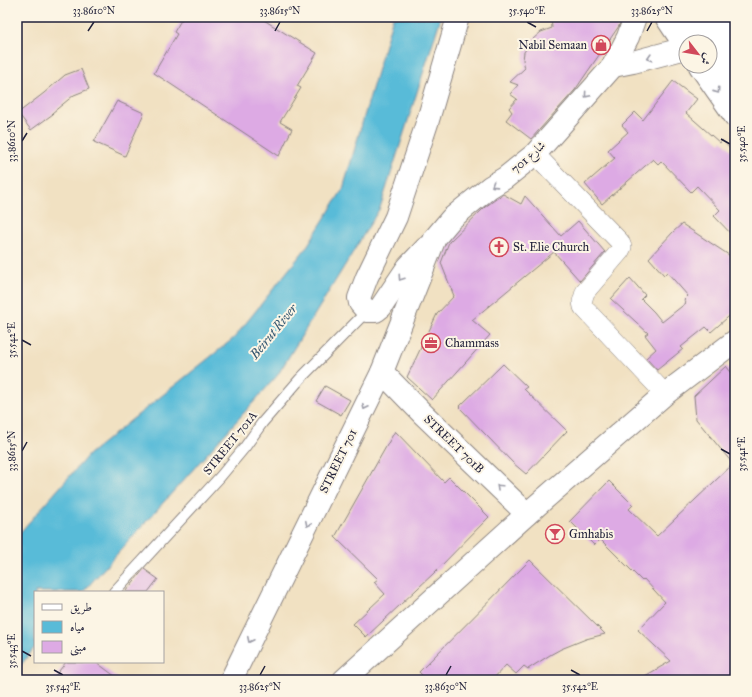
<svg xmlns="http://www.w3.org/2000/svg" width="752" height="697" viewBox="0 0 752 697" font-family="'IM FELL Great Primer',Amiri,serif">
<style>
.water{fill:#59bbd8;stroke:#3e6e8a}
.building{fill:#ddaae4}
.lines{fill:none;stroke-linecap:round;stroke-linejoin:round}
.lane-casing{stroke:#8a827e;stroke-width:12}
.street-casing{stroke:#8a827e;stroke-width:20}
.secondary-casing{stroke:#8a827e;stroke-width:24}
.lane{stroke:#fff;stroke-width:10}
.street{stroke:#fff;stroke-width:19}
.secondary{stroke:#fff;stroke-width:22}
.oneway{stroke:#9c9ca7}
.ticks{fill:none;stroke:#22223b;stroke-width:1.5}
.labels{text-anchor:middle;stroke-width:4;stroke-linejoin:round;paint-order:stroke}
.poi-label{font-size:12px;fill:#22223b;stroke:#fcf5e5;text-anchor:start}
.street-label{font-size:12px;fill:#22223b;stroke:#fcf5e5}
.water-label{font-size:13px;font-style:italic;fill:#355872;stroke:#fcf5e5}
.neatline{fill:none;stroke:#22223b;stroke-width:1.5}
.ticks-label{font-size:10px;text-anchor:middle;fill:#22223b}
</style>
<rect width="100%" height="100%" fill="#fcf5e5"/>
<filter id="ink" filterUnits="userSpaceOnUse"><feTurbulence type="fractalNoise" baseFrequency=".025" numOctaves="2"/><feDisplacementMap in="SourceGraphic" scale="8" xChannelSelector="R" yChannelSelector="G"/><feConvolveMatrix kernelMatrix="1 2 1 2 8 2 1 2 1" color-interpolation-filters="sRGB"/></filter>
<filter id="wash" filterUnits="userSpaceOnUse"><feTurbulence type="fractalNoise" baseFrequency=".012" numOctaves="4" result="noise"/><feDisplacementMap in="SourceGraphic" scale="16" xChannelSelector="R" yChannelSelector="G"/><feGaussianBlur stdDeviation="0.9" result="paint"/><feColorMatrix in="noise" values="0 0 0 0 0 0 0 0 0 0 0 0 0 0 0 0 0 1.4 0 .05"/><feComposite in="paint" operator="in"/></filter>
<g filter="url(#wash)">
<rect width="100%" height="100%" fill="#f1e1c2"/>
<!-- water -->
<path class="water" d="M393 17H441L380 208 277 376 83 592H35V647L17 670V536L89 454 234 338 306 248 343 189Z"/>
<g id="blocks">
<!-- building -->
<g class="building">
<path d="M183 17H259L317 53 297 86 301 88 280 122 292 129 279 156 154 73 177 34 174 32Z"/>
<path d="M551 17H622L619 26 575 90 531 139 506 120 512 112 509 108 517 99 510 94 518 85 510 82 525 68 523 60 524 52 533 39 541 32 552 28Z"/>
<path d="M81 69 89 89 74 95 52 113 53 114 31 130 18 113 44 93 65 75Z"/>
<path d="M673 81 697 99 686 113 720 143 722 140 735 154V238L714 216 720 210 697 186 691 192 661 161 658 164 653 159 602 204 585 184 615 158 608 150 628 132 622 125 635 112 643 120Z"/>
<path d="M117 101 144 113 125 156 94 142Z"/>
<path d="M503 194 521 204 525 196 561 236 578 221 605 252 580 281 554 252 472 320 490 335 432 400 407 377 437 314 454 296 441 263 449 242 485 207Z"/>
<path d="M682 224 735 259V311L711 332 706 327 681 347 683 349 657 370 646 358 656 349 645 335 648 333 611 299 630 278 645 295 641 299 654 312 662 322 686 303 684 300 688 296 667 272 664 275 649 258 673 232Z"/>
<path d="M503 364 527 387 524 389 567 431 526 474 513 463 459 407Z"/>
<path d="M726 366 735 377V680H638L671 661 638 630 665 602 644 579 642 581 600 539 594 545 570 521 609 481 633 505 629 509 657 536 733 464 696 419 694 396Z"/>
<path d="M325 386 350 400 341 415 316 401Z"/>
<path d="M395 431 444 482 449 477 489 517 434 573 366 637 353 624 385 594 374 582 378 579 335 537Z"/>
<path d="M530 560 605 634 586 639 561 649 550 655 528 669 524 666 516 674 506 665 492 680H427L419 672Z"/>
<path d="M144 569 158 579 148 592H125Z"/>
<path d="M66 662H96L120 680H52Z"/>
</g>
</g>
</g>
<g filter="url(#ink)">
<use href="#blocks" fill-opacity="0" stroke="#8a827e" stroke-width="1"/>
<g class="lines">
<!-- lane casing -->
<g class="lane-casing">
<path id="lane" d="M114 592 220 477 245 447 262 423 300 379 367 311"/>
</g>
<!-- street casing -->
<g class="street-casing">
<g id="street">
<path d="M715 25 730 17"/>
<path d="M535 154 620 242 622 247 620 251 585 292 582 302 583 307 665 394"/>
</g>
</g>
<!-- secondary casing -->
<g class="secondary-casing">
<g id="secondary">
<path d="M666 17 686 47"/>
<path d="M681 17C691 22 696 33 702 42"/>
<path d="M710 17 735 57"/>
<path d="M710 53 735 89"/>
<path d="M613 66 633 62 686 48"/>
<path d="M700 66 735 116"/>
<path d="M426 248 408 267 381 307 376 311H367L360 303 359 298 367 277 396 217 428 120 458 17"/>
<path d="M382 372 423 414 527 514"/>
<path d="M231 680 382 372 435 238 451 219 463 209 490 187 505 178 535 154 613 66 628 37 635 17"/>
<path d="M344 680 527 514 665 394 735 341"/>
</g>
</g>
<!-- lane -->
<use href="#lane" class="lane"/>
<!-- street -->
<use href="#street" class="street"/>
<!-- secondary -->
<use href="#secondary" class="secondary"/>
</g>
<!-- one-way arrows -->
<defs><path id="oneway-chevron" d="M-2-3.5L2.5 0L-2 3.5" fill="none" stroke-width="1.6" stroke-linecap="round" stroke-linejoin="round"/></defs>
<g class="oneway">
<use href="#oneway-chevron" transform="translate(650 58) rotate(164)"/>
<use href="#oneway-chevron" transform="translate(717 91) rotate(55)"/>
<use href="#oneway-chevron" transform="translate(587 95) rotate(131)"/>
<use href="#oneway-chevron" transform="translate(494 185) rotate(147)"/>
<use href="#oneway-chevron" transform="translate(401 278) rotate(124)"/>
<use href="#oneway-chevron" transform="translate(365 407) rotate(116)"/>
<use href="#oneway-chevron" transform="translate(499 487) rotate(-137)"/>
<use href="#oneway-chevron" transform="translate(308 524) rotate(116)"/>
<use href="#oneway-chevron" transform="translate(250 640) rotate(116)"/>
</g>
</g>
<!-- ticks -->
<path class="ticks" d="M527 22 536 27M88 31 94 22M275 31 280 22M647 31 652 22M721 139 730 144M22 141 27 133M22 340 31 345M721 449 730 454M22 451 27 442M22 651 31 656M54 670 63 675M571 670 580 675M260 675 265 666M446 675 451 666"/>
<!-- icons -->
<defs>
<g id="shop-ring" transform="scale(1)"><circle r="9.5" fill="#fcf5e5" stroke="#d1495b" stroke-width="1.5"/><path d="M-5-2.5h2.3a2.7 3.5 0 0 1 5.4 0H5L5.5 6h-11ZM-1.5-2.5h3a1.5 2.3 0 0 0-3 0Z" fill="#d1495b"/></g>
<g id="church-ring" transform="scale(1)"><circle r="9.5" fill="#fcf5e5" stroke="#d1495b" stroke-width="1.5"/><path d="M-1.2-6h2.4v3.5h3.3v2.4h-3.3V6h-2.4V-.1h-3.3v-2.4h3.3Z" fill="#d1495b"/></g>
<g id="office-ring" transform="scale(1)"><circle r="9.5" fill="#fcf5e5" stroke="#d1495b" stroke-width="1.5"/><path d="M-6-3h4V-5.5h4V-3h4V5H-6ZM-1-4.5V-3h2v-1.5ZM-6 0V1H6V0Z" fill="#d1495b"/></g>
<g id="bar-ring" transform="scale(1)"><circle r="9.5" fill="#fcf5e5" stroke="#d1495b" stroke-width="1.5"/><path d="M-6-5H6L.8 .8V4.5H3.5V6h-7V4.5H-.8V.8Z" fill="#d1495b"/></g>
</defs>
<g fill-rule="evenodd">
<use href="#shop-ring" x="601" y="45"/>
<use href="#church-ring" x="499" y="247"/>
<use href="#office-ring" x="431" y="343"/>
<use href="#bar-ring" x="555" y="534"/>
</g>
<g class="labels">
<!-- poi labels -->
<g class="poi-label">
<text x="587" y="49" text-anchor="end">Nabil Semaan</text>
<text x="513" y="251">St. Elie Church</text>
<text x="445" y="347">Chammass</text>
<text x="569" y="538">Gmhabis</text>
</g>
<!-- street labels -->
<g class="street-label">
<text transform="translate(528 157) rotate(-42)" y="4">شارع 701</text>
<text transform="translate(230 443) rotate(-51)" y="4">STREET 701A</text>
<text transform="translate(454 444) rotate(44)" y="4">STREET 701B</text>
<text transform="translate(338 461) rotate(-64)" y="4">STREET 701</text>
</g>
<!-- water labels -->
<g class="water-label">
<text transform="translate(273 331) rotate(-51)" y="5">Beirut River</text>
</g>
</g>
<!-- margin -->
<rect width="752" height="697" fill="none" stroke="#fcf5e5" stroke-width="44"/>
<!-- legend -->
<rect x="34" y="591" width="130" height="72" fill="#fcf5e5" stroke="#a5a1a1"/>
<rect x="42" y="604" width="20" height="6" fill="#ffffff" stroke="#a5a1a1"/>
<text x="70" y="611" font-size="12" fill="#22223b">طريق</text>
<rect x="42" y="621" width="20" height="12" fill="#59bbd8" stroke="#a5a1a1"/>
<text x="70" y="631" font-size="12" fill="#22223b">مياه</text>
<rect x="42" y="641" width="20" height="12" fill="#ddaae4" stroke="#a5a1a1"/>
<text x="70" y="651" font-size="12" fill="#22223b">مبنى</text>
<!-- north arrow -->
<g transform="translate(698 54) rotate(121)"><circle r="19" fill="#fcf5e5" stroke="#a5a1a1"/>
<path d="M0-3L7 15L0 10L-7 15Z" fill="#d1495b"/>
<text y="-6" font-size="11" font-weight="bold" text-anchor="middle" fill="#22223b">ش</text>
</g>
<rect x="22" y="22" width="708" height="653" class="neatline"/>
<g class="ticks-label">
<text x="94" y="14">33.8610°N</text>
<text x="280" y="14">33.8615°N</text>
<text x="527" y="14">35.540°E</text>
<text x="652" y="14">33.8625°N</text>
<text transform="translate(11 141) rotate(-90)" y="4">33.8610°N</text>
<text transform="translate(741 144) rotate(-90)" y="4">35.540°E</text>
<text transform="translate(11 340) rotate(-90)" y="4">35.542°E</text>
<text transform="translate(11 451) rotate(-90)" y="4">33.8615°N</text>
<text transform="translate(741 454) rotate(-90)" y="4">35.541°E</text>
<text transform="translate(11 651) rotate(-90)" y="4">35.543°E</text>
<text x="63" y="690">35.543°E</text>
<text x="260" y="690">33.8625°N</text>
<text x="446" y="690">33.8630°N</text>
<text x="580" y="690">35.542°E</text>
</g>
</svg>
